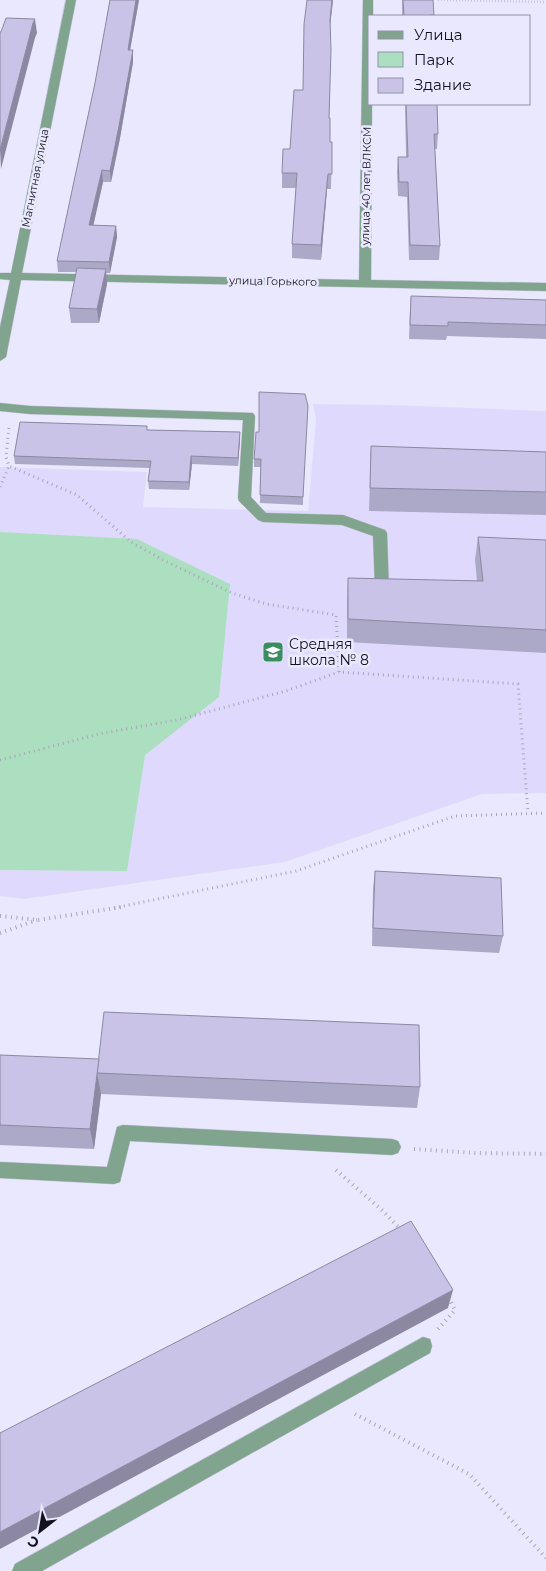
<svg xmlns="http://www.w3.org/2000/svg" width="546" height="1571" viewBox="0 0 546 1571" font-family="Montserrat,sans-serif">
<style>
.built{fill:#dfdafd}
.green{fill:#acdfbf}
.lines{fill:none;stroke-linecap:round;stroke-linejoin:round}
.lane-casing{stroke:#c8c6da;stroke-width:1}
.street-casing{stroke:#c8c6da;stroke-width:1}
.path-far2{stroke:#a8a6b9;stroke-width:2.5;stroke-dasharray:0.5 2.5;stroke-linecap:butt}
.path-far1{stroke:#a8a6b9;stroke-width:3;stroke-dasharray:1 4;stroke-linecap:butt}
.path{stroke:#a8a6b9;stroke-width:4;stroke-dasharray:1 4.5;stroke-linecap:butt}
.lane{fill:#81a48e;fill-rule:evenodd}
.street{fill:#81a48e;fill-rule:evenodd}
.wall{fill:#aca8c7}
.shaded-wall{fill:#8c88a2}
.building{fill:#c8c3e7;stroke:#8c88a2}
.labels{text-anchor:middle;stroke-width:5;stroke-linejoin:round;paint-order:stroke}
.far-street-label{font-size:11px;fill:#14121e;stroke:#eae8fe}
.poi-label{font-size:14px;fill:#14121e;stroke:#eae8fe;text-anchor:start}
</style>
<rect width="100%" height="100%" fill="#eae8fe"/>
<!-- built -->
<path class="built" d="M313 404 391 405 546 411V793L482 794 285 862 24 899 0 896V467L147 472 143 507 308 511 316 420Z"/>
<!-- green -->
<path class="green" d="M0 532 137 539 230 584 219 697 145 755 127 871 0 870Z"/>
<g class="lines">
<!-- lane casing -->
<g class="lane-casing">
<g id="lane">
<path d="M0 403 30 406 253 413 255 416 251 497 266 513 343 515 385 530 387 533 389 590 387 593H377L375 590 373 536 342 525 263 522 258 520 239 501 238 498 243 420 30 414 0 411Z"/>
<path d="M123 1125 392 1139 398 1141 401 1147 398 1153 392 1155 130 1141 120 1182 114 1184 0 1178V1162L107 1167 117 1127Z"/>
<path d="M423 1337 430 1339 432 1346 430 1353 42 1571H12L15 1564Z"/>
</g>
</g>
<!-- street casing -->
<g class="street-casing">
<path id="street" d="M66 0H76L22 273 359 280 363 0H373V16H370V104H372L371 280 546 283V291L21 280 6 357 0 361V327L10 280 0 279V273H11Z"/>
</g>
<!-- path-far2 -->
<path class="path-far2" d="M438 0 546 2"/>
<!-- path-far1 -->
<g class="path-far1">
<path d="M9 428 6 457 9 466 77 495 131 542 163 560 232 593 266 604 336 615 339 672 518 684 528 813"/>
<path d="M0 487 9 466"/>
<path d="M0 760 103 733 177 720 286 691 339 672"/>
<path d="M114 908 296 871 455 816 546 813"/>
</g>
<!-- path -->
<g class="path">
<path d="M0 916 38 920 122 907"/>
<path d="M0 933 37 920"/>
<path d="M414 1149 475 1153 546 1154"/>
<path d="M336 1170 383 1211 401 1230"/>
<path d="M438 1329 455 1310 449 1298"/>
<path d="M355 1414 469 1474 546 1558"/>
</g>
<!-- lane -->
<use href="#lane" class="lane"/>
<!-- street -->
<use href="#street" class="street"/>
</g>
<!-- wall -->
<g class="wall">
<path d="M110 0H139L130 50H133V62L120 138 111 182H103L93 225 116 226 117 237 110 273H106L107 284 99 323H71L69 308 77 272H58L57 261 95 83Z"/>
<path d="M307 0H333L330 27 329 118 330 142H332L331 189H327L321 260 292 258V244L296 188H282V173L290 149 303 90Z"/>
<rect x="402" y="0" width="31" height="16"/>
<path d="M405 104H437L438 134 437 149H435L440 246 439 260H409L407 197 398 196 397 172 398 157H406Z"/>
<path d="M411 296 546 300V339L447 336 446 340 409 339 410 310Z"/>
<path d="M305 394 303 505 260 503 261 467H254V459L259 432Z"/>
<path d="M147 426V430L240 432 238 466 192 464 189 490 149 489 148 481 150 468 15 464 14 456Z"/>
<path d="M371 446 546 452V515L369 511Z"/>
<path d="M478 537 546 540V653L347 642V600L348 578 477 581 475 560Z"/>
<path d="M375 871 503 936 499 953 372 946 373 889Z"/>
<path d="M0 1055 420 1087 417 1108 101 1094 94 1149 0 1145Z"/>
</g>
<!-- shaded-wall -->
<g class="shaded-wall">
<path d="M136 0H139L128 61V50Z"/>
<path d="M332 0H333L329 34 330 20Z"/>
<path d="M35 19 37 33 35 38 1 169 0 150 33 23Z"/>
<path d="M133 50V62L120 138 111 182 110 171Z"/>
<path d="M102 170 103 182 91 236 89 225Z"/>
<path d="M328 174 327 189 321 260V245Z"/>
<path d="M116 226 117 237 110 273 109 262Z"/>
<path d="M106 269 107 284 99 323 97 309Z"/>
<path d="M240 432V440L238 466V458Z"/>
<path d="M191 456 192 464 189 490V482Z"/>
<path d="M99 1059 97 1073 101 1094 94 1149 90 1129Z"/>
<path d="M453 1290 448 1308 0 1549V1532Z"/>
</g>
<!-- building -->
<g class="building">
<path d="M110 0H136L128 50H133L119 126 110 171 102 170 89 225 116 226 109 262 57 261 95 83Z"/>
<path d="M307 0H332L330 20 331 50 329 118H330V142H332V174H328L321 245 292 244 297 173H282L283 149H290L294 90H303L304 24Z"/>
<path d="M403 0H433L434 15H430V16H404Z"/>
<path d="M6 18 35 19 33 23 0 150V32H1Z"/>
<path d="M406 104H437L438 134H434L440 246 410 245 408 182H399L398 157H408Z"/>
<path d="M77 268 106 269 97 309 69 308Z"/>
<path d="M411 296 546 300V325L448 322V326L410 325Z"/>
<path d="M259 392 305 394 308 406 303 497 260 495 261 459H254L256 432H259Z"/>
<path d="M20 422 147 426V430L240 432 238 458 191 456 189 482 148 481 151 461 14 456Z"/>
<path d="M371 446 546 452V492L370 488Z"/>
<path d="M478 537 546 540V630L348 619V578L483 581Z"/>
<path d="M375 871 501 878 503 936 373 928Z"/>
<path d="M104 1012 419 1025 420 1087 97 1073Z"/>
<path d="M0 1055 99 1059 90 1129 0 1125Z"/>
<path d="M411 1221 453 1290 0 1532V1433Z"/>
</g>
<!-- icons -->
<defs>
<g id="school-square" transform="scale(1.125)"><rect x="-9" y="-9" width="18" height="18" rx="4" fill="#398d60" stroke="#eae8fe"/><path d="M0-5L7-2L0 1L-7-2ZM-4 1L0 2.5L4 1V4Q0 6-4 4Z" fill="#fff"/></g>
</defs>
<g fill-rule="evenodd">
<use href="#school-square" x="273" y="652"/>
</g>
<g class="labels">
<!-- far-street labels -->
<g class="far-street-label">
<text transform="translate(35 178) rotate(-79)" y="4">Магнитная улица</text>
<text transform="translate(366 186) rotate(-89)" y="4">улица 40 лет ВЛКСМ</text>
<text transform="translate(273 281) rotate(1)" y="4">улица Горького</text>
</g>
<!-- poi labels -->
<g class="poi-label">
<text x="289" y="649">Cредняя<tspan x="289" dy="16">школа № 8</tspan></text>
</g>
</g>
<!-- legend -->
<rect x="368" y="15" width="162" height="90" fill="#eae8fe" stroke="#9492a4"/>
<rect x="378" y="31" width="25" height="8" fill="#81a48e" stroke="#9492a4"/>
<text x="414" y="40" font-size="15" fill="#14121e">Улица</text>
<rect x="378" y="52" width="25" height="15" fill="#acdfbf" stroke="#9492a4"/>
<text x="414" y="65" font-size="15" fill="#14121e">Парк</text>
<rect x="378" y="78" width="25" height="15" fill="#c8c3e7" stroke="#9492a4"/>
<text x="414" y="90" font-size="15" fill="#14121e">Здание</text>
<!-- north arrow -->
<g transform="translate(40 1531) rotate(211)" stroke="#eae8fe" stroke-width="4" paint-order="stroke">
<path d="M0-4L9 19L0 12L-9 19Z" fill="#14121e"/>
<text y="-8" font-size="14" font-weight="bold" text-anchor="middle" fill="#14121e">С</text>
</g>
</svg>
